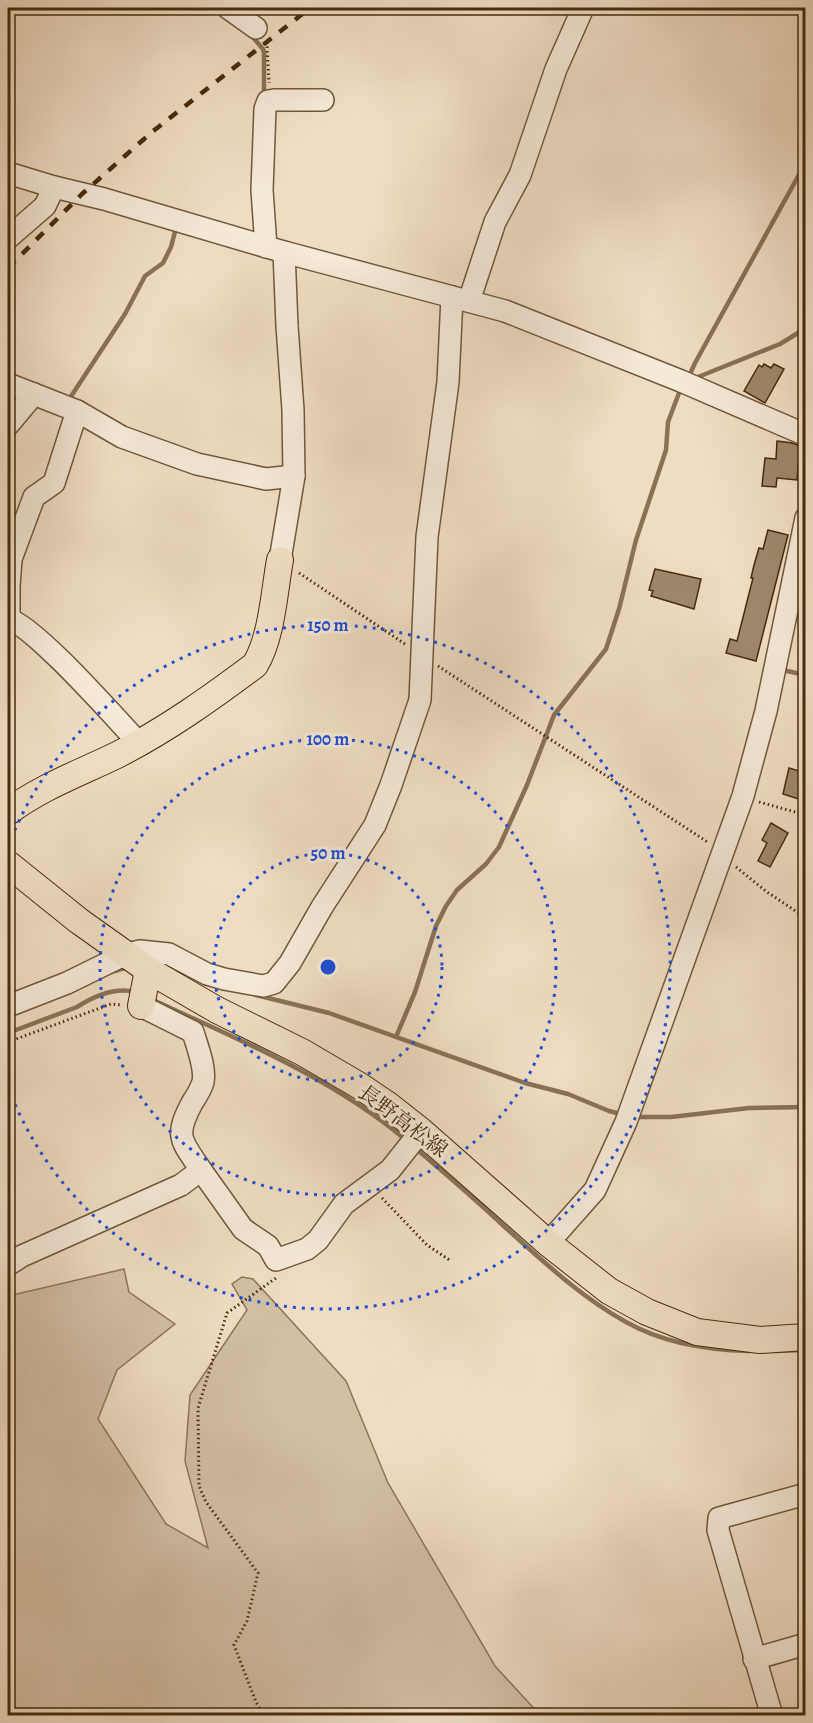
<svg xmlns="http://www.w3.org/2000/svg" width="813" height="1723" viewBox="0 0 813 1723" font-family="Alegreya,'Noto Serif JP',serif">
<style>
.green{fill:#d2bfa4;stroke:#8c7658;stroke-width:1.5}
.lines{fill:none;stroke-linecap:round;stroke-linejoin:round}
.stream{stroke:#897255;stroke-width:4.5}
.building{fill:#9e886b;stroke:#462c0c;stroke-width:1.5}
.minor-casing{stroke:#70583a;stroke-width:24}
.major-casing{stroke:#462c0c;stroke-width:28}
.path{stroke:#462c0c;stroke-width:3;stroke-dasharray:1.5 3;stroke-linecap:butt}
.minor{stroke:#f5e9d8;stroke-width:21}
.major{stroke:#efddc3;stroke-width:26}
.rail{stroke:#462c0c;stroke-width:4.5;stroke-dasharray:10 10;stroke-linecap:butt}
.ring{fill:none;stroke:#1d4ed8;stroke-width:3;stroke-dasharray:3 6}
.labels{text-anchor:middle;stroke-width:6;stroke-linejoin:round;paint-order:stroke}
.street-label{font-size:21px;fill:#462c0c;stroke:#f5e9d8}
.centre{fill:#1d4ed8;stroke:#f5e9d8;stroke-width:3}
.ring-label{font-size:18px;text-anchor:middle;font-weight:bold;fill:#1d4ed8;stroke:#f5e9d8;stroke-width:6;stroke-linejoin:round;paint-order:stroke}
</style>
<rect width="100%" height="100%" fill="#efddc3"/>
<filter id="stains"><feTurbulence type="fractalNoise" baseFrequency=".00333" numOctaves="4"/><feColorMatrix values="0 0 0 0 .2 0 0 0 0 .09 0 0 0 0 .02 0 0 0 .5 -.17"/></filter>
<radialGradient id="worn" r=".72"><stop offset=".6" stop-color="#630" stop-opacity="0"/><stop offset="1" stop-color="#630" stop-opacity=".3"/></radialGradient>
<!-- green -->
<path class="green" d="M124 1269 129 1292 175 1324 117 1370 98 1419 166 1524 208 1548 185 1461 190 1395 247 1310 232 1284 242 1277 253 1279 346 1381 388 1483 495 1666 540 1715H8V1296Z"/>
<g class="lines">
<!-- stream -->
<g class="stream">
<path d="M212 8 223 14"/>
<path d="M251 35 263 49 264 53V97"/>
<path d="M692 379 690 374 695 363 806 162"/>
<path d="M693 379 780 344 806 328"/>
<path d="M68 401 125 314 145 276 163 263 171 247 176 228"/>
<path d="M8 664 14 628"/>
<path d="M787 671 806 675"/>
<path d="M111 972 125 968"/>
<path d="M256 995 329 1013 525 1083 568 1094 609 1111 624 1115"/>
<path d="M151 999C239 1040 331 1077 406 1140"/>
<path d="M8 1033 77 1007C94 996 116 987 136 992"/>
<path d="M396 1037 415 992 436 926 446 906 457 890 486 864 499 847 527 785 554 715 606 649 619 609 636 540 666 450 668 422 679 393 683 389"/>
<path d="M635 1117H671L749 1108 806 1107"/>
<path d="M414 1147C446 1174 477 1201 507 1229 544 1262 582 1298 626 1322 663 1343 707 1350 749 1351"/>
<path d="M775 1351 803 1350"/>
</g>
</g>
<!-- building -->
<g class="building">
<path d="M764 364 771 368 774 364 784 369 765 403 744 391 759 365 762 367Z"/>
<path d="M777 441 792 443 800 446 797 480 777 478 776 487 762 486 765 458 776 459Z"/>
<path d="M768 530 788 535 756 661 726 653 730 639 737 641 753 578H751L754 565 759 548 763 549Z"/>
<path d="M655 569 701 579 694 609 651 596 653 591 649 590Z"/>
<path d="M789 768 806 773V787L802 800 783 794Z"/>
<path d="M771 823 788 833 770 867 758 861 767 843 762 840Z"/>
</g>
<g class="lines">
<!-- minor casing -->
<g class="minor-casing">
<g id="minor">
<path d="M228 8 256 28"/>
<path d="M8 173 54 187 104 199 284 252 505 311 681 381 806 435"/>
<path d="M8 238 45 206 54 187"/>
<path d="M266 247 262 190 265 109 268 101 274 100H323"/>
<path d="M469 301 495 222 520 175 556 69 583 8"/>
<path d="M8 384 77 411 122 437 197 464 266 479 294 476"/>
<path d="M8 425 34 394"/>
<path d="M280 560 294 476 293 410 287 326 284 252"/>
<path d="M8 619C35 626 115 718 139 743"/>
<path d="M9 619V586L11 559 34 497 54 483 77 411"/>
<path d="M8 1006 67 983 124 955 140 951 169 954 207 974 224 979 263 986 274 983 290 963 322 907 375 825 391 785 420 700 427 537 448 382 452 297"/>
<path d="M201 1170 243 1229 268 1246 276 1260 307 1249 318 1240 344 1204 390 1170 421 1131"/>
<path d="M548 1243 595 1190 626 1122 743 796 766 711 806 518"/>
<path d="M8 1265 22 1256 181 1185 201 1170C181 1140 174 1137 192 1103 196 1097 201 1089 203 1082 206 1068 197 1046 193 1032L141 1006"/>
<path d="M754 1659 806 1644"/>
<path d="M772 1716 718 1530 719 1518 806 1494"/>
</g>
</g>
<!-- major casing -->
<g class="major-casing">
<g id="major">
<path d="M8 812C41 787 80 773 117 755 166 730 211 698 255 665 272 637 274 593 280 560"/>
<path d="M8 864 79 921 148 970 217 1010 302 1052 360 1086 388 1105 421 1131 548 1243 609 1291 647 1312 697 1332 760 1340 806 1337"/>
<path d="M141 1006 148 970"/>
</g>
</g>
<!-- path -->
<g class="path">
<path d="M264 43 267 47 269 83"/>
<path d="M299 573 405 644"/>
<path d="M438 666 709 843"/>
<path d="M759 802 806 815"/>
<path d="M736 867 767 892 806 918"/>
<path d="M8 1042 111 1004 122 1005"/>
<path d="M382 1198 427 1245 451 1261"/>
<path d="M264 1716 256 1702 234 1645 247 1621 258 1573 206 1502 199 1486 198 1408 227 1313 276 1278"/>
</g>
<!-- minor -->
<use href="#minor" class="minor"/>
<!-- major -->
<use href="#major" class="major"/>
<!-- rail -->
<path class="rail" d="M8 268 82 194 152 132 310 8"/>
</g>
<!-- distance rings -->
<g class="ring">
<circle cx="328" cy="967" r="114"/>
<circle cx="328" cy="967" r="228"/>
<path d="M8 847A342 342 0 1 1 8 1087"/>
</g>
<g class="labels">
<!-- street labels -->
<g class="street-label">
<text transform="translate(403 1121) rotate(37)" y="7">長野高松線</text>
</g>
</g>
<circle cx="328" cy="967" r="9" class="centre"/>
<g class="ring-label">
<text x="328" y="631">150 m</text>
<text x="328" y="745">100 m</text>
<text x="328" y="859">50 m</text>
</g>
<!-- margin -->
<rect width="813" height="1723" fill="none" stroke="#efddc3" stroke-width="30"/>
<rect x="9" y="9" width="795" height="1705" fill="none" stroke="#462c0c" stroke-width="3"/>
<rect x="15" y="15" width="783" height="1693" fill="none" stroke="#462c0c" stroke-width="1.5"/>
<rect width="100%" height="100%" filter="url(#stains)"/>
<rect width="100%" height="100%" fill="url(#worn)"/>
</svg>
